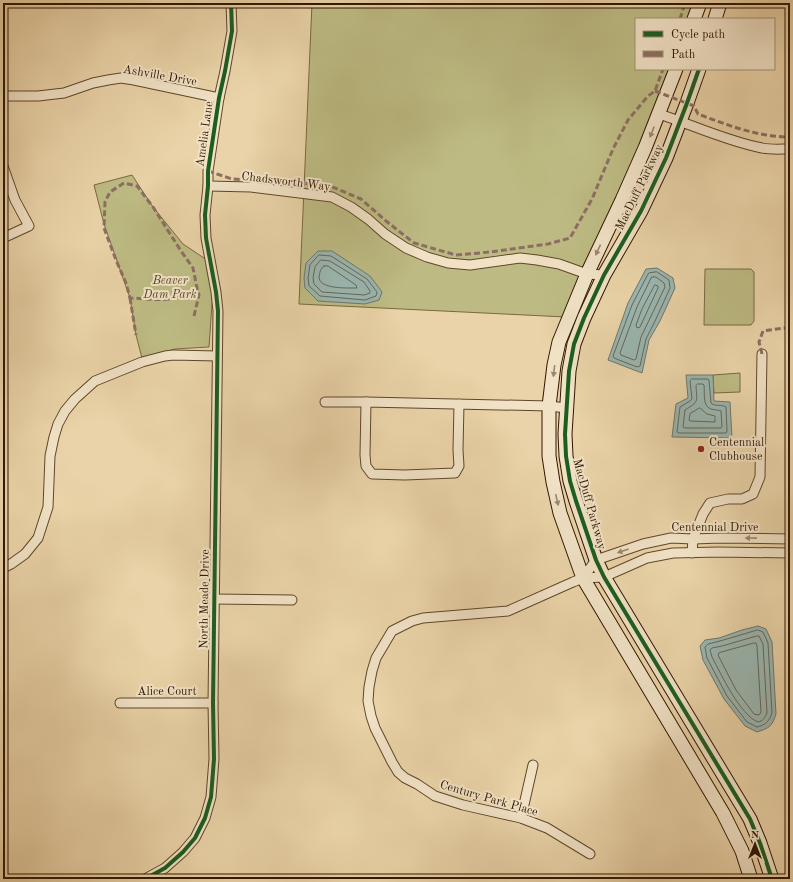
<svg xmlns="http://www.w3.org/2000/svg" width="793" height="882" viewBox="0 0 793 882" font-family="'Old Standard TT',serif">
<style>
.green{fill:#bdbb83;stroke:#776942}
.water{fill:#9ab6b0;stroke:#70766a}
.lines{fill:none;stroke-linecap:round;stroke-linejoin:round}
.shore{stroke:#666658;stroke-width:1}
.street-casing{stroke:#5f462a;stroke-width:11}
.secondary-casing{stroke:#311700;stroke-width:15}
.street{stroke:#f1e2c6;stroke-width:9}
.secondary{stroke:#f1e2c6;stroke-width:13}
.quiet{stroke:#8d6e63;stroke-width:3;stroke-dasharray:6 3;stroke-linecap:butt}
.cycleway-casing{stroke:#f1e2c6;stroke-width:6}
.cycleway{stroke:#1b5e20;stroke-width:4}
.oneway{fill:#9b876d}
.poi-dot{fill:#8f2418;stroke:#f1e2c6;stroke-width:1.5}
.labels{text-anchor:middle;stroke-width:4;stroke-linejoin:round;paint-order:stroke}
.street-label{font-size:12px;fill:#311700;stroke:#f1e2c6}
.park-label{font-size:12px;font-style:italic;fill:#5b4827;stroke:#f1e2c6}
.poi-label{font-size:12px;fill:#311700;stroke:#f1e2c6;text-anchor:start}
</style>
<rect width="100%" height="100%" fill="#ead3a8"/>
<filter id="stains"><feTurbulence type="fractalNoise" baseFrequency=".005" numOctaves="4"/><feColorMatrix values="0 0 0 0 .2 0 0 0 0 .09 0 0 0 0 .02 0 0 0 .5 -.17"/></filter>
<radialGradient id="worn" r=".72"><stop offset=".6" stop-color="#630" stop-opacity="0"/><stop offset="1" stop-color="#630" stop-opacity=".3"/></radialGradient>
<!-- green -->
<g class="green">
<path d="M312 3H700L694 19H636V69H676L566 317 299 304Z"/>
<path d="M132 175 153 207 183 244 207 260 213 290 209 347 175 349 142 358 136 335 130 298 104 224 94 185Z"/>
<path d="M705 269H751L754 272V321L751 325H704Z"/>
<path d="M740 373V392L714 393 713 375Z"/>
</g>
<!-- water -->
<g class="water">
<path d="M318 251H332L370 276 382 292 379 300 365 304 318 301 305 288 304 278 306 263Z"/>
<path d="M657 268 673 278 675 288 660 321 649 340 642 373 608 360 628 303 646 269Z"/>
<path d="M686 375H713L714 401 730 402 732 438 672 437 676 404 688 398Z"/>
<path d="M758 626 766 629 772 642 776 714C772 727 769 728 757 732L745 726 724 699 703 660 700 646 705 640 719 638 742 630Z"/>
</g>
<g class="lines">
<!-- shore -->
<g class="shore">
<path d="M319 255 331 256 367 279 377 292 376 296 365 300 320 296 309 286 308 278 310 265Z"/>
<path d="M321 260 330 261 364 282 370 291V293L364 295 322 292 314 284 313 278 315 267Z"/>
<path d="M324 266H328L356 285 357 288H355C346 288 319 289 319 277 320 272 320 269 324 266Z"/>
<path d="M657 272 669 280 670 288 656 319 646 339 640 366 637 367 614 358 613 356 632 305 648 274 649 273Z"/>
<path d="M652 277H656L664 283 665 287 641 337 636 359 634 360 621 355 620 353 637 307Z"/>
<path d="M655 285 658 286V288L640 327 637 328 636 325 642 309Z"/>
<path d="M692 379H708L709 380 711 403C715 407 722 404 726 407L727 431 726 433H679L677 432 680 407 690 401 692 399 690 381Z"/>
<path d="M698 384H703L704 385C705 393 702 406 711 409 715 410 718 410 721 411L722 427 721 428H685L683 427 685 410C699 401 697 403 696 386Z"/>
<path d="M700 408 707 414 715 416V422L690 421 689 420 690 414Z"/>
<path d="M758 630 763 632 768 643 772 713C769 722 765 725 757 727L747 722 727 696 707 658 705 647 708 644 720 641 744 634Z"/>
<path d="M757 636H759L763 644 767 713C765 718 763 721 758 722 740 715 721 674 712 657L710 650 712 648 722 646Z"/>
<path d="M754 643H756L757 646 761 712 760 714 758 715 754 714 736 690 718 655 719 653Z"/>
</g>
<!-- street casing -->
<g class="street-casing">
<g id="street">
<path d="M3 96H38L64 93 93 83 108 80 121 78 134 80 219 98"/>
<path d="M659 114C693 125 726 141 762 148 771 150 781 149 790 149"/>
<path d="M3 166 15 200 29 226 3 238"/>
<path d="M208 186 251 187 332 197 351 207 368 219 385 234 406 248 427 257 448 263 470 265 520 258 537 260 559 264 587 274 604 275"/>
<path d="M325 402H366"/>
<path d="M459 404 458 450 459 466 455 473 405 475 372 474 366 466 365 455 366 402 549 406 567 408"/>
<path d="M692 553 693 539 703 514 710 503 728 499H742L753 494 760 477 762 354"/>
<path d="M3 568 11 564 25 554 38 538 48 507 50 456 54 437 58 424 65 411 75 399 95 381 142 362 165 356 173 355 217 356"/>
<path d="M583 578 596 560 643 544 671 538 693 539 721 538 790 539"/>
<path d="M214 599 292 600"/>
<path d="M120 703H213"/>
<path d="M521 818 533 765"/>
<path d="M590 854 547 828 521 818 463 805 435 796 417 784 405 778 398 772 392 762 375 728 371 716 368 701 369 687 372 671 376 658 392 631 412 621 423 618 508 611 573 582 583 578 604 577 647 558 673 553 719 552 790 553"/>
<path d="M145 879 165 868 183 852 195 838 205 818 211 797 214 759 213 703 218 311 216 292 206 238 205 215 208 186V171L219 98 225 71 232 31 231 3"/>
</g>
</g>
<!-- secondary casing -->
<g class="secondary-casing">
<g id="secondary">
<path d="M694 19 700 3"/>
<path d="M715 19 720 3"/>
<path d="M676 69 645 148 622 200 587 274 559 342 554 365 549 406V456L553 482 560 513 583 578 723 813 742 851 751 879"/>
<path d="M699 69 687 103 666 158 641 211 604 275 584 318 574 344 569 371 565 434 566 456 570 481 576 501 596 560 604 577 750 819 760 843 772 879"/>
</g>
</g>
<!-- street -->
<use href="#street" class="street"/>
<!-- secondary -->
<use href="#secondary" class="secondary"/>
<!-- quiet -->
<g class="quiet">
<path d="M680 19 685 3"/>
<path d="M655 91 694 106 698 114C727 125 758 137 790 137"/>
<path d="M208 171 232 179 328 185 361 199 386 221 414 243 456 255 490 252 548 244 570 238 592 199 613 149 628 120 648 96 655 91 663 69"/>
<path d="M130 298 136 335"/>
<path d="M194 316 199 295 197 288 193 268 181 251 153 207 137 186 124 183 110 192 105 202 104 228 116 260 126 283 130 298C154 299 176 304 197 288"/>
<path d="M762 354 759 342 763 331 784 328 790 330"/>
</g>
<!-- cycleway casing -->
<g class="cycleway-casing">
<g id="cycleway">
<path d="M699 69 687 103 666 158 641 211 604 275 584 318 574 344 569 371 565 434 566 456 570 481 576 501 596 560 604 577 750 819 760 843 772 879"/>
<path d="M145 879 165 868 183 852 195 838 205 818 211 797 214 759 213 703 218 311 216 292 206 238 205 215 208 186V171L219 98 225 71 232 31 231 3"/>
</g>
</g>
<!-- cycleway -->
<use href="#cycleway" class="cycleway"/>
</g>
<!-- one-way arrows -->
<defs><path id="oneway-solid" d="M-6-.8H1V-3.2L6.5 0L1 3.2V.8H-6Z"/></defs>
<g class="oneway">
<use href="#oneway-solid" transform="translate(652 132) rotate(112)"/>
<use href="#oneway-solid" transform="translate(598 250) rotate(115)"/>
<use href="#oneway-solid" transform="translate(554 371) rotate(97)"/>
<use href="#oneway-solid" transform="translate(557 500) rotate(77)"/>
<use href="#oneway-solid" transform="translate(751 538) rotate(-179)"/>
<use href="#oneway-solid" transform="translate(623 551) rotate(161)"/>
</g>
<!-- markers -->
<circle class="poi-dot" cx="701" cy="449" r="4"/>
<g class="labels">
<!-- street labels -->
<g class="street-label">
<text transform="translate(160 75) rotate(10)" y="4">Ashville Drive</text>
<text transform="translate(204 134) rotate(-82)" y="4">Amelia Lane</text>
<text transform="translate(286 181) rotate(7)" y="4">Chadsworth Way</text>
<text transform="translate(639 187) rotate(-64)" y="4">MacDuff Parkway</text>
<text transform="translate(590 504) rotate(74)" y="4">MacDuff Parkway</text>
<text x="715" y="531">Centennial Drive</text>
<text transform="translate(204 599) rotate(-89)" y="4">North Meade Drive</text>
<text x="167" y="695">Alice Court</text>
<text transform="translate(489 798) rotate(16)" y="4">Century Park Place</text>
</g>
<!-- park labels -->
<g class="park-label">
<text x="170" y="284">Beaver<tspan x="170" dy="14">Dam Park</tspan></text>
</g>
<!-- poi labels -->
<g class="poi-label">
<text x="709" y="446">Centennial<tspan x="709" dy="14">Clubhouse</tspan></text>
</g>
</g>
<!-- margin -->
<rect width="793" height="882" fill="none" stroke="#ead3a8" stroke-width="16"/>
<rect x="4" y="4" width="785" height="874" fill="none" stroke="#311700" stroke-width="2"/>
<rect x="8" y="8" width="777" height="866" fill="none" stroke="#311700"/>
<!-- legend -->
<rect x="635" y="18" width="140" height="52" fill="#f1e2c6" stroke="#a49177"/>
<rect x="643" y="31" width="20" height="6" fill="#1b5e20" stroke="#a49177"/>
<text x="671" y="38" font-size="12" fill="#311700">Cycle path</text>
<rect x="643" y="51" width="20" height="6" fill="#8d6e63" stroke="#a49177"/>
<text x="671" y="58" font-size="12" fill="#311700">Path</text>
<!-- north arrow -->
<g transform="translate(755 844)" stroke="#f1e2c6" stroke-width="3" paint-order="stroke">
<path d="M0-3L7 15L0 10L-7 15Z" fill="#311700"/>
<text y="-6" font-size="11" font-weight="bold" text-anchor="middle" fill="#311700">N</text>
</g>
<rect width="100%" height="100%" filter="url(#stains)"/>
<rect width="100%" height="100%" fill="url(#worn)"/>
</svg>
